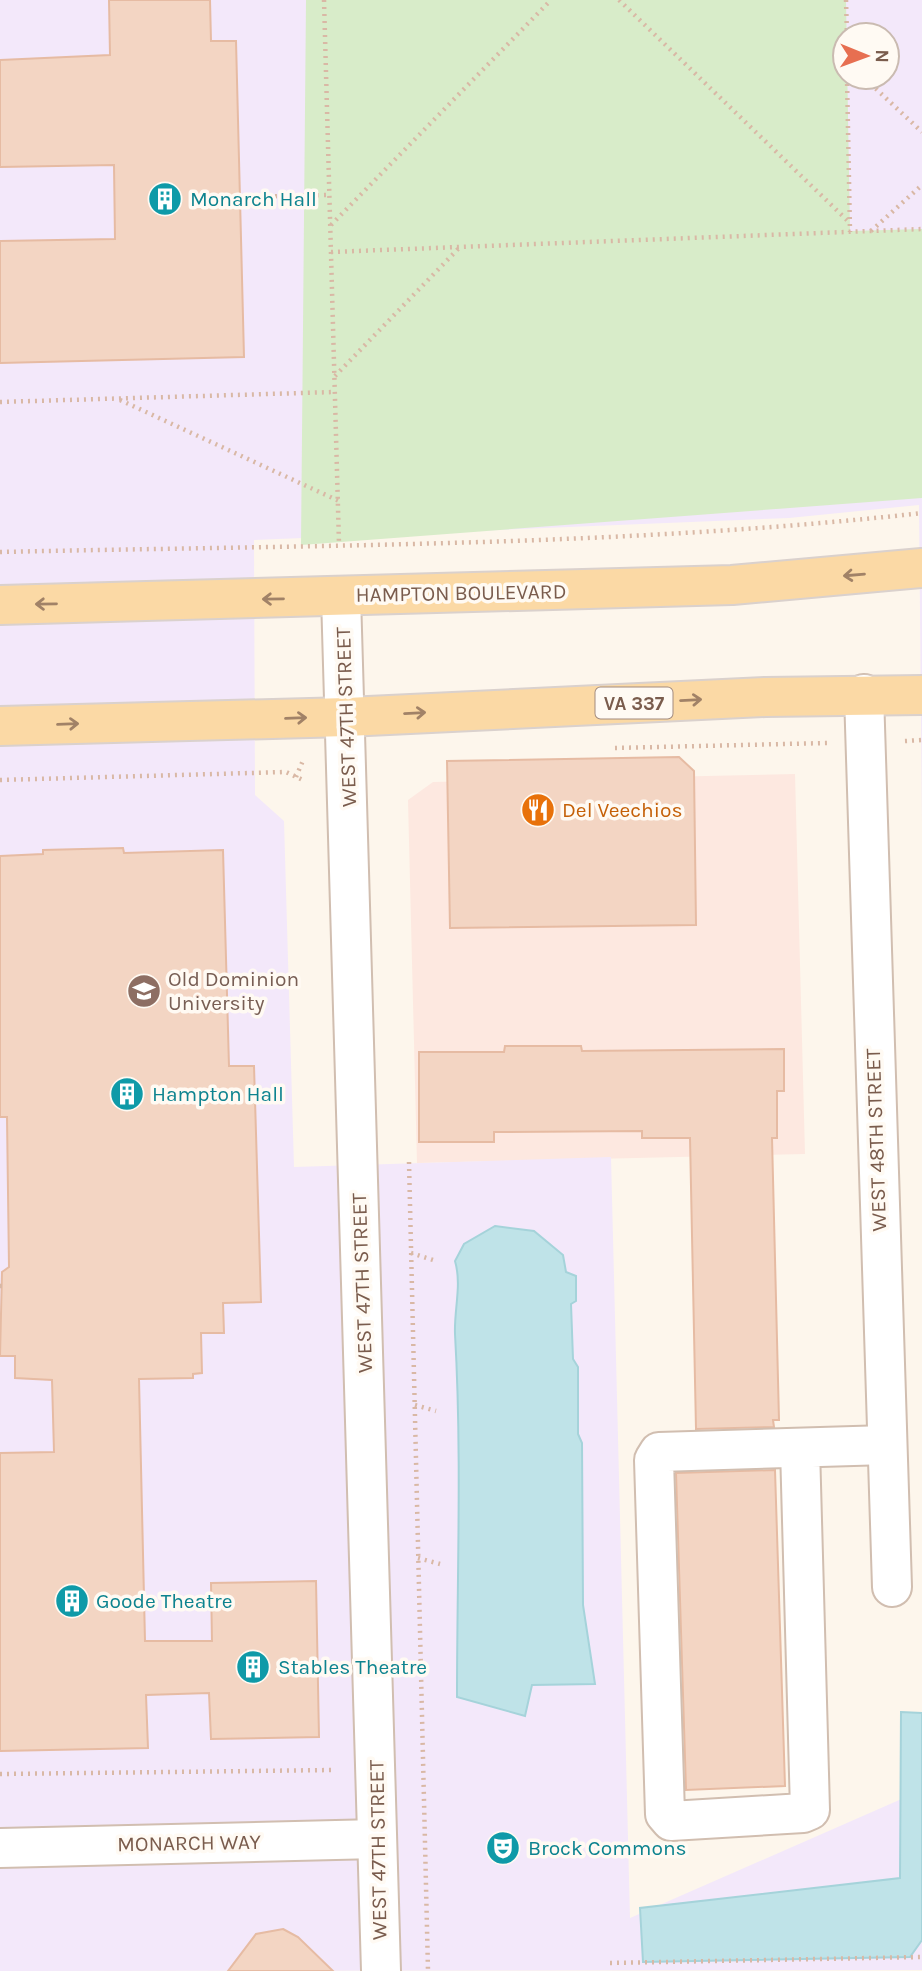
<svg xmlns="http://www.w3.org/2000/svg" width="922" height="1971" viewBox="0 0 922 1971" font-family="Karla,sans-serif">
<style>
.commercial{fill:#fde8e0}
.education{fill:#f3e8fa;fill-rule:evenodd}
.green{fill:#d8ecc9}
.water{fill:#bfe3e8;stroke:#a5d3da;stroke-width:2}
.building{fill:#f3d5c3;stroke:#e6bba3;stroke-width:2}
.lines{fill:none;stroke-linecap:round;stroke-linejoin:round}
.minor-casing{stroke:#d1beb0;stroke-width:42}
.major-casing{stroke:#dad1cd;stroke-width:42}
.path{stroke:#d9b8a5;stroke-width:4.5;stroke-dasharray:2 5;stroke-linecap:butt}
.minor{stroke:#fff;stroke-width:38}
.major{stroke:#fbd9a5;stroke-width:38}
.oneway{stroke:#a18267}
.labels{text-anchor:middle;stroke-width:7;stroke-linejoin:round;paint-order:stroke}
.shield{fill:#fffaf3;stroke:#a28b7f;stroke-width:2}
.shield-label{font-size:19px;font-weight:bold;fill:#7a5c4d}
.culture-label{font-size:21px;fill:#0d838f;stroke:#fffaf3;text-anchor:start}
.street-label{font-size:21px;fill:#7a5c4d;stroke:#fffaf3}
.food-label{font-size:21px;fill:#c56008;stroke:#fffaf3;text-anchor:start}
.education-label{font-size:21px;fill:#785e54;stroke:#fffaf3;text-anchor:start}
</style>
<rect width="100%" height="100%" fill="#fdf6ec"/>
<!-- commercial -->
<path class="commercial" d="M795 774 805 1154 417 1163 408 800 433 782Z"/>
<!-- education -->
<path class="education" d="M0 0H922V824L919 505 789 518 254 540 255 795 284 821 294 1167 611 1157 630 1918 922 1790V1970L0 1971ZM845 35H887V77H845Z"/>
<!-- green -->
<path class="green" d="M306 0H846L850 231 922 229V498L301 545Z"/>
<!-- water -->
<g class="water">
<path d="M495 1226 534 1231 563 1255 566 1272 576 1276V1301L571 1304 573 1359 578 1367V1434L582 1443 583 1605 595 1684 532 1685 525 1716 457 1697C457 1576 462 1455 455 1334 454 1309 462 1285 455 1261L464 1244Z"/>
<path d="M901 1712 922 1713V1940L910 1957 643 1962 640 1908 900 1878Z"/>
</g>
<!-- building -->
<g class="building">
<path d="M109 0H210L211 41H236L244 357 0 363V241L115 239 114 165 0 167V60L110 55Z"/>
<path d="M679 757 694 771 696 925 450 928 447 761Z"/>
<path d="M123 848 124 853 223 850 229 1066H254L261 1302 223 1303 224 1333H201L202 1373 193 1374V1378L139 1379 145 1641H212L211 1583 316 1581 319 1737 211 1739 209 1693 146 1695 148 1748 0 1751V1453L54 1452 52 1380 15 1378V1356H0L2 1272 9 1267 7 1117H0V856L43 854V850Z"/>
<path d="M505 1046H581L582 1051 784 1049V1091H777V1138H772L779 1420H773L774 1427 696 1429 690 1138H642V1131L494 1132V1142H419V1052H504Z"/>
<path d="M775 1470 785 1786 686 1790 676 1473Z"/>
<path d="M283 1929 298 1937 333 1971H228L256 1934Z"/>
</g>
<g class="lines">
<!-- minor casing -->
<g class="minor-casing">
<g id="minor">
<path d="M341 596 381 1971"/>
<path d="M864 694 892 1587"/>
<path d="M800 1448 810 1810 803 1813 671 1821 665 1814 654 1460 659 1452 887 1445"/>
<path d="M0 1848 377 1839"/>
</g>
</g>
<!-- major casing -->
<g class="major-casing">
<g id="major">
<path d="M0 605 732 585 922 568"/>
<path d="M0 726 347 717 765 697 922 695"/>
</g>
</g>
<!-- path -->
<g class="path">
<path d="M324 0 339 544"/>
<path d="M619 0 850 223"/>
<path d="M846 0 847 35"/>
<path d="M847 77 850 232"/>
<path d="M868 77 874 87 922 132"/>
<path d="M247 197 329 195"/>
<path d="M331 225 551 0"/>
<path d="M871 231 922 185"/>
<path d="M331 252 922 229"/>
<path d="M335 376 459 248"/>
<path d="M120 400 339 501"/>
<path d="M0 402 335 392"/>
<path d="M0 552C306 545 617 547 922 513"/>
<path d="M905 741 922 740"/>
<path d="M615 748 827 743"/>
<path d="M296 777 304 758"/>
<path d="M0 780 286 772 305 781"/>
<path d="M409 1162 428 1971"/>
<path d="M411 1253 433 1260"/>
<path d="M0 1286H2"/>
<path d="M415 1405 436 1411"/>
<path d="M418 1558 440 1564"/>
<path d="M0 1774 334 1770"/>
<path d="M610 1963 922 1957"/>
</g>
<!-- minor -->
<use href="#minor" class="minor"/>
<!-- major -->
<use href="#major" class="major"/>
</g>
<!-- one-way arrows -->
<defs><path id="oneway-shaft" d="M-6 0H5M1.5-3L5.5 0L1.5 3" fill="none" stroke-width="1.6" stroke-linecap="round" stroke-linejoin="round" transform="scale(1.75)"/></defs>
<g class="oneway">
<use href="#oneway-shaft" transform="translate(854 575) rotate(175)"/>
<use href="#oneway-shaft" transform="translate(273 599) rotate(179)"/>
<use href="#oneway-shaft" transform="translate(46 604) rotate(179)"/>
<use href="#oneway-shaft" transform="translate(691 700) rotate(-3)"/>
<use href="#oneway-shaft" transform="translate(415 713) rotate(-3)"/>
<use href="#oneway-shaft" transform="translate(296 718) rotate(-2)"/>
<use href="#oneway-shaft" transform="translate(68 724) rotate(-2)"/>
</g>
<!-- icons -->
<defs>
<g id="building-disc" transform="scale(1.75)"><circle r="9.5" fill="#0f9aa8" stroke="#fffaf3"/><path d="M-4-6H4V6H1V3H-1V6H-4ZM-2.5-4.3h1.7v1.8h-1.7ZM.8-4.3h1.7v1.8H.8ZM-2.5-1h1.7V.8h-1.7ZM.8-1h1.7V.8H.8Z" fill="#fff"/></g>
<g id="restaurant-disc" transform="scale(1.75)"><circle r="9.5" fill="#e8710a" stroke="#fffaf3"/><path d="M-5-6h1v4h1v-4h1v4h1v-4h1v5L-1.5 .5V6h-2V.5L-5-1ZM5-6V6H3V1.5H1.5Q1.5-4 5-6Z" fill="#fff"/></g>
<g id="university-disc" transform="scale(1.75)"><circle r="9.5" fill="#8d6e63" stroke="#fffaf3"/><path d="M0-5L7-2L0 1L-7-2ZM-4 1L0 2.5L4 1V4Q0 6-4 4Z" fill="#fff"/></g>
<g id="theatre-disc" transform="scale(1.75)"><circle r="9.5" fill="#0f9aa8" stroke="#fffaf3"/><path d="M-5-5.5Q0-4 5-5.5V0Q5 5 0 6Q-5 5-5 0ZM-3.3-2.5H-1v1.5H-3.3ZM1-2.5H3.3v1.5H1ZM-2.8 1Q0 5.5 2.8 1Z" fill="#fff"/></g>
</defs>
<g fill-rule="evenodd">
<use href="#building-disc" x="165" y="199"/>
<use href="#restaurant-disc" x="538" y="810"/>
<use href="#university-disc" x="144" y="991"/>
<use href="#building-disc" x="127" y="1094"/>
<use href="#building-disc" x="72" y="1601"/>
<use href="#building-disc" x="253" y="1667"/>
<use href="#theatre-disc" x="503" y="1848"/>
</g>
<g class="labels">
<!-- shield labels -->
<rect class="shield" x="595.5" y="687.5" width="77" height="31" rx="5"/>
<g class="shield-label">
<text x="634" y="710">VA 337</text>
</g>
<!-- culture labels -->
<g class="culture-label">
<text x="190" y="206">Monarch Hall</text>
<text x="152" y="1101">Hampton Hall</text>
<text x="96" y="1608">Goode Theatre</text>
<text x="278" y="1674">Stables Theatre</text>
<text x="528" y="1855">Brock Commons</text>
</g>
<!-- street labels -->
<g class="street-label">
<text transform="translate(461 593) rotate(-1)" y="7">HAMPTON BOULEVARD</text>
<text transform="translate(346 717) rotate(-92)" y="7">WEST 47TH STREET</text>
<text transform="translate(876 1140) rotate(-92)" y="7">WEST 48TH STREET</text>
<text transform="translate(362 1283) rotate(-92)" y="7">WEST 47TH STREET</text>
<text transform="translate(189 1843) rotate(-1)" y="7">MONARCH WAY</text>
<text transform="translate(378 1850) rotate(-91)" y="7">WEST 47TH STREET</text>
</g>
<!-- food labels -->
<g class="food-label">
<text x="562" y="817">Del Veechios</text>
</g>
<!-- education labels -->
<g class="education-label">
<text x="168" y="986">Old Dominion<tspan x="168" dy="24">University</tspan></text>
</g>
</g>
<!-- north arrow -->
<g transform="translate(866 56) rotate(91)"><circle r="33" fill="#fffaf3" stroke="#cabbb1" stroke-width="2"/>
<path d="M0-5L12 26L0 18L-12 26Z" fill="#e76f51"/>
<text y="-10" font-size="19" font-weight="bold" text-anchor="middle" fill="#7a5c4d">N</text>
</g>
</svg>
